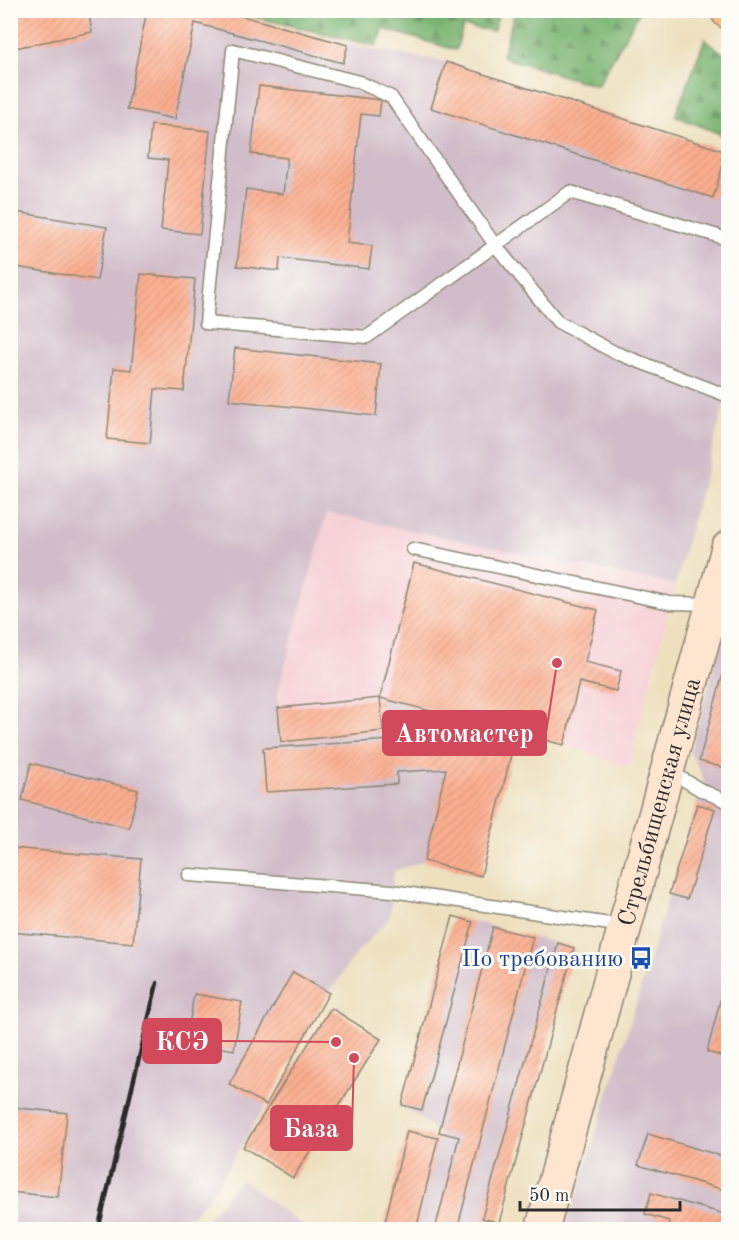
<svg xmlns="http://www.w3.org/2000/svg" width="739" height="1240" viewBox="0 0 739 1240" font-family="'Old Standard TT',serif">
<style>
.built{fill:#f6cfd6}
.industrial{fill:#d1bdc9}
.forest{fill:url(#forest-firs);stroke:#526e4e;stroke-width:1.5}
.building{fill:url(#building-hatch)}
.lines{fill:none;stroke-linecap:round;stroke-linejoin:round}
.service-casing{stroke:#8c8675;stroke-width:15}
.secondary-casing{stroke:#8c8675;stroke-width:36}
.primary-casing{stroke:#8c8675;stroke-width:36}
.service{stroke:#fff;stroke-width:12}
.secondary{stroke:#fde5d0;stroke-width:33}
.primary{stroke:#f9bd89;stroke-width:33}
.rail{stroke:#2b2b2b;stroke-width:4.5}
.labels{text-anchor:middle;stroke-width:6;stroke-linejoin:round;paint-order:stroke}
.street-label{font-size:24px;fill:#2b2b2b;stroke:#fdfcf7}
.transit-label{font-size:24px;fill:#164399;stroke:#fdfcf7;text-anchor:end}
.leader{fill:none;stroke:#d1495b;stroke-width:2}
.callout-dot{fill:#d1495b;stroke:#fdfcf7;stroke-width:2}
.callout{fill:#d1495b;stroke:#d1495b;stroke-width:2}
.callout-label{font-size:26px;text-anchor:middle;font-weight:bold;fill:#fff}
</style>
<defs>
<pattern id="forest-firs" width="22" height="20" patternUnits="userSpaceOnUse" patternTransform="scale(1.5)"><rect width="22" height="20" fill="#78b270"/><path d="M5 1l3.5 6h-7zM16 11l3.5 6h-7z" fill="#63915c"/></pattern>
<pattern id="building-hatch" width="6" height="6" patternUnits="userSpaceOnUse" patternTransform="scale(1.5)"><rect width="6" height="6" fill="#fcae8f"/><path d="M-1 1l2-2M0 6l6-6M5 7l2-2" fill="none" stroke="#d8967c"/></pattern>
</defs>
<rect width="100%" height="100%" fill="#fdfcf7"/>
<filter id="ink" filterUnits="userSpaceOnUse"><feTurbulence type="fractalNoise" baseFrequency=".0167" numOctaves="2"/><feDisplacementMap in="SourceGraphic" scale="12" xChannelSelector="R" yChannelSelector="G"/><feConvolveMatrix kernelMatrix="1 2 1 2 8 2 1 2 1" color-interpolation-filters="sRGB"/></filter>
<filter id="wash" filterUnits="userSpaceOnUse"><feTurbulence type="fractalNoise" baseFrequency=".008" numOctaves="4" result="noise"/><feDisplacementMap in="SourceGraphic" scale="24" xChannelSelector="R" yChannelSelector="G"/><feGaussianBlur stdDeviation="1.35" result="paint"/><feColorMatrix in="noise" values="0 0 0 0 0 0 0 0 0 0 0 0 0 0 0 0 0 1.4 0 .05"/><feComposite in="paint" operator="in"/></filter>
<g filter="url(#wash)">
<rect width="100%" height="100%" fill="#eee0bf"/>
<!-- built -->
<path class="built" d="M327 512 675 585 629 767 564 745 381 698 383 731 281 742 277 695Z"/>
<!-- industrial -->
<g class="industrial">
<path d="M10 11H220L348 45 446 62 728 152V391L675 585 327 513 277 695 281 742 383 731 380 698 458 721 516 735 481 876 424 861 394 871 390 917 354 956 329 993 266 1105 214 1190 182 1229H11Z"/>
<path d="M728 616V1229L564 1230 581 1183 701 790 704 779 690 752Z"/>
<path d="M453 916 574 948 497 1229H416L439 1132 402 1105Z"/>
<path d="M241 1179 307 1229H198Z"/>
</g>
<!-- forest -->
<g class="forest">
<path d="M227 11H500L493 31 463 26 456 50 384 29 376 46Z"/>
<path d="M515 11V10L640 11 597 86 502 57Z"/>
<path d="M705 39 728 57V137L675 116Z"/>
</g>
<g id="blocks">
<!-- building -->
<g class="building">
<path d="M10 10H88L92 32 10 49Z"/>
<path d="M147 10H220L348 45 343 63 195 23 175 119 127 109Z"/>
<path d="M446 62 727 152 713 198 431 108Z"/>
<path d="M259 86 381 100 379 116 361 114 347 243 372 246 369 269 280 258 279 271 237 266 246 189 283 194 287 158 251 154Z"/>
<path d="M151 125 210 131 200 234 161 230 168 160 148 158Z"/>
<path d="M10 211 107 227 97 280 10 266Z"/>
<path d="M141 274 195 279 184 391 155 389 150 443 107 439 114 368 131 370Z"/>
<path d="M235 348 381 364 376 416 229 400Z"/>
<path d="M414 563 598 610 585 662 621 671 616 691 579 682 564 745 380 698Z"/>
<path d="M728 655V769L699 761Z"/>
<path d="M380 698 383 731 281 742 278 708Z"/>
<path d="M458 721 516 735 481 876 424 861 446 769 397 772V784L266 792 263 748 455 736Z"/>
<path d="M31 763 138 790 129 828 22 800Z"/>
<path d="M697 804 715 809 687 899 669 894Z"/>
<path d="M10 848 141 859 133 943 10 932Z"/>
<path d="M453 916 473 922 422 1110 402 1105Z"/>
<path d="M493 927 533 937 457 1230H450L436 1226 459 1137 439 1132Z"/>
<path d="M558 943 574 948 499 1223 482 1218Z"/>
<path d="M728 970V1058L707 1052Z"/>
<path d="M293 972 329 993 266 1105 229 1084Z"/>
<path d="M194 994 242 1002 234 1050 206 1045 209 1029 189 1026Z"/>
<path d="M331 1008 381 1039 293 1178 243 1147Z"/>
<path d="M10 1107 67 1113 58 1197 10 1192Z"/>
<path d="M407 1131 438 1138 416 1230H383Z"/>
<path d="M648 1134 728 1158V1191L638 1165Z"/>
<path d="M651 1193 728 1215V1230H667L669 1221 645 1214Z"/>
</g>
</g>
</g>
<g filter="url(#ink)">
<use href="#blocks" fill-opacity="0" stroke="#8c8675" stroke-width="1.5"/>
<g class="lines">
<!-- service casing -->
<g class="service-casing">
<g id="service">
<path d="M728 239 570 192 367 337 206 323 233 50 359 82 391 97 495 245 558 322 614 352 728 396"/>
<path d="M413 549 670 603 712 604"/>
<path d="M669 771 701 790 728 802"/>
<path d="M189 875 392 891 623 926"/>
</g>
</g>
<!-- secondary casing -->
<g class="secondary-casing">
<g id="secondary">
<path id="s1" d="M542 1230 728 548"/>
</g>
</g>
<!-- primary casing -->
<g class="primary-casing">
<path id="primary" d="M727 10 728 12"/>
</g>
<!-- service -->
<use href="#service" class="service"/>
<!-- secondary -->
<use href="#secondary" class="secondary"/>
<!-- primary -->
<use href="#primary" class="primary"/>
<!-- rail -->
<path class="rail" d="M98 1230 157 983"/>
</g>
</g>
<!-- icons -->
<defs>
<g id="bus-bare" transform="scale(1.8)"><path d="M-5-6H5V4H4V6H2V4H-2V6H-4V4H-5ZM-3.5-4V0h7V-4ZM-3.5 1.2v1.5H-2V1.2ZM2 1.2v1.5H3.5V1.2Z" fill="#1a4fb4" stroke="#fdfcf7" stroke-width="2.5" paint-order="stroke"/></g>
</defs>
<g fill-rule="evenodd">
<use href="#bus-bare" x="641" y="958"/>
</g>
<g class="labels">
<!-- street labels -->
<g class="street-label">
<text dy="8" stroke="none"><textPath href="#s1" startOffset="444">Стрельбищенская улица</textPath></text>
</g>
<!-- transit labels -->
<g class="transit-label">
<text x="623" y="966">По требованию</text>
</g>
</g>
<!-- callouts -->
<path class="leader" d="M557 663L546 733M336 1042L221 1041M354 1058L352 1128"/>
<g class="callout-dot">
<circle cx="557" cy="663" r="6"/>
<circle cx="336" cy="1042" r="6"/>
<circle cx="354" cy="1058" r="6"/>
</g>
<g class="callout">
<rect x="383" y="711" width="163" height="44" rx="6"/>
<rect x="143" y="1019" width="78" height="44" rx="6"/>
<rect x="271" y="1106" width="81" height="44" rx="6"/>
</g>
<g class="callout-label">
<text x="464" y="742">Автомастер</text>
<text x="182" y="1050">КСЭ</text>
<text x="311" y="1137">База</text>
</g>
<!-- margin -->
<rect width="739" height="1240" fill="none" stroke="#fdfcf7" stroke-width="36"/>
<!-- scale -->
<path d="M520 1201v9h160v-9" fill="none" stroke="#2b2b2b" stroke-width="3"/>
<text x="529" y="1201" font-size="18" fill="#2b2b2b" stroke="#fdfcf7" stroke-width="4.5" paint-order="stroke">50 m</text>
</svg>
